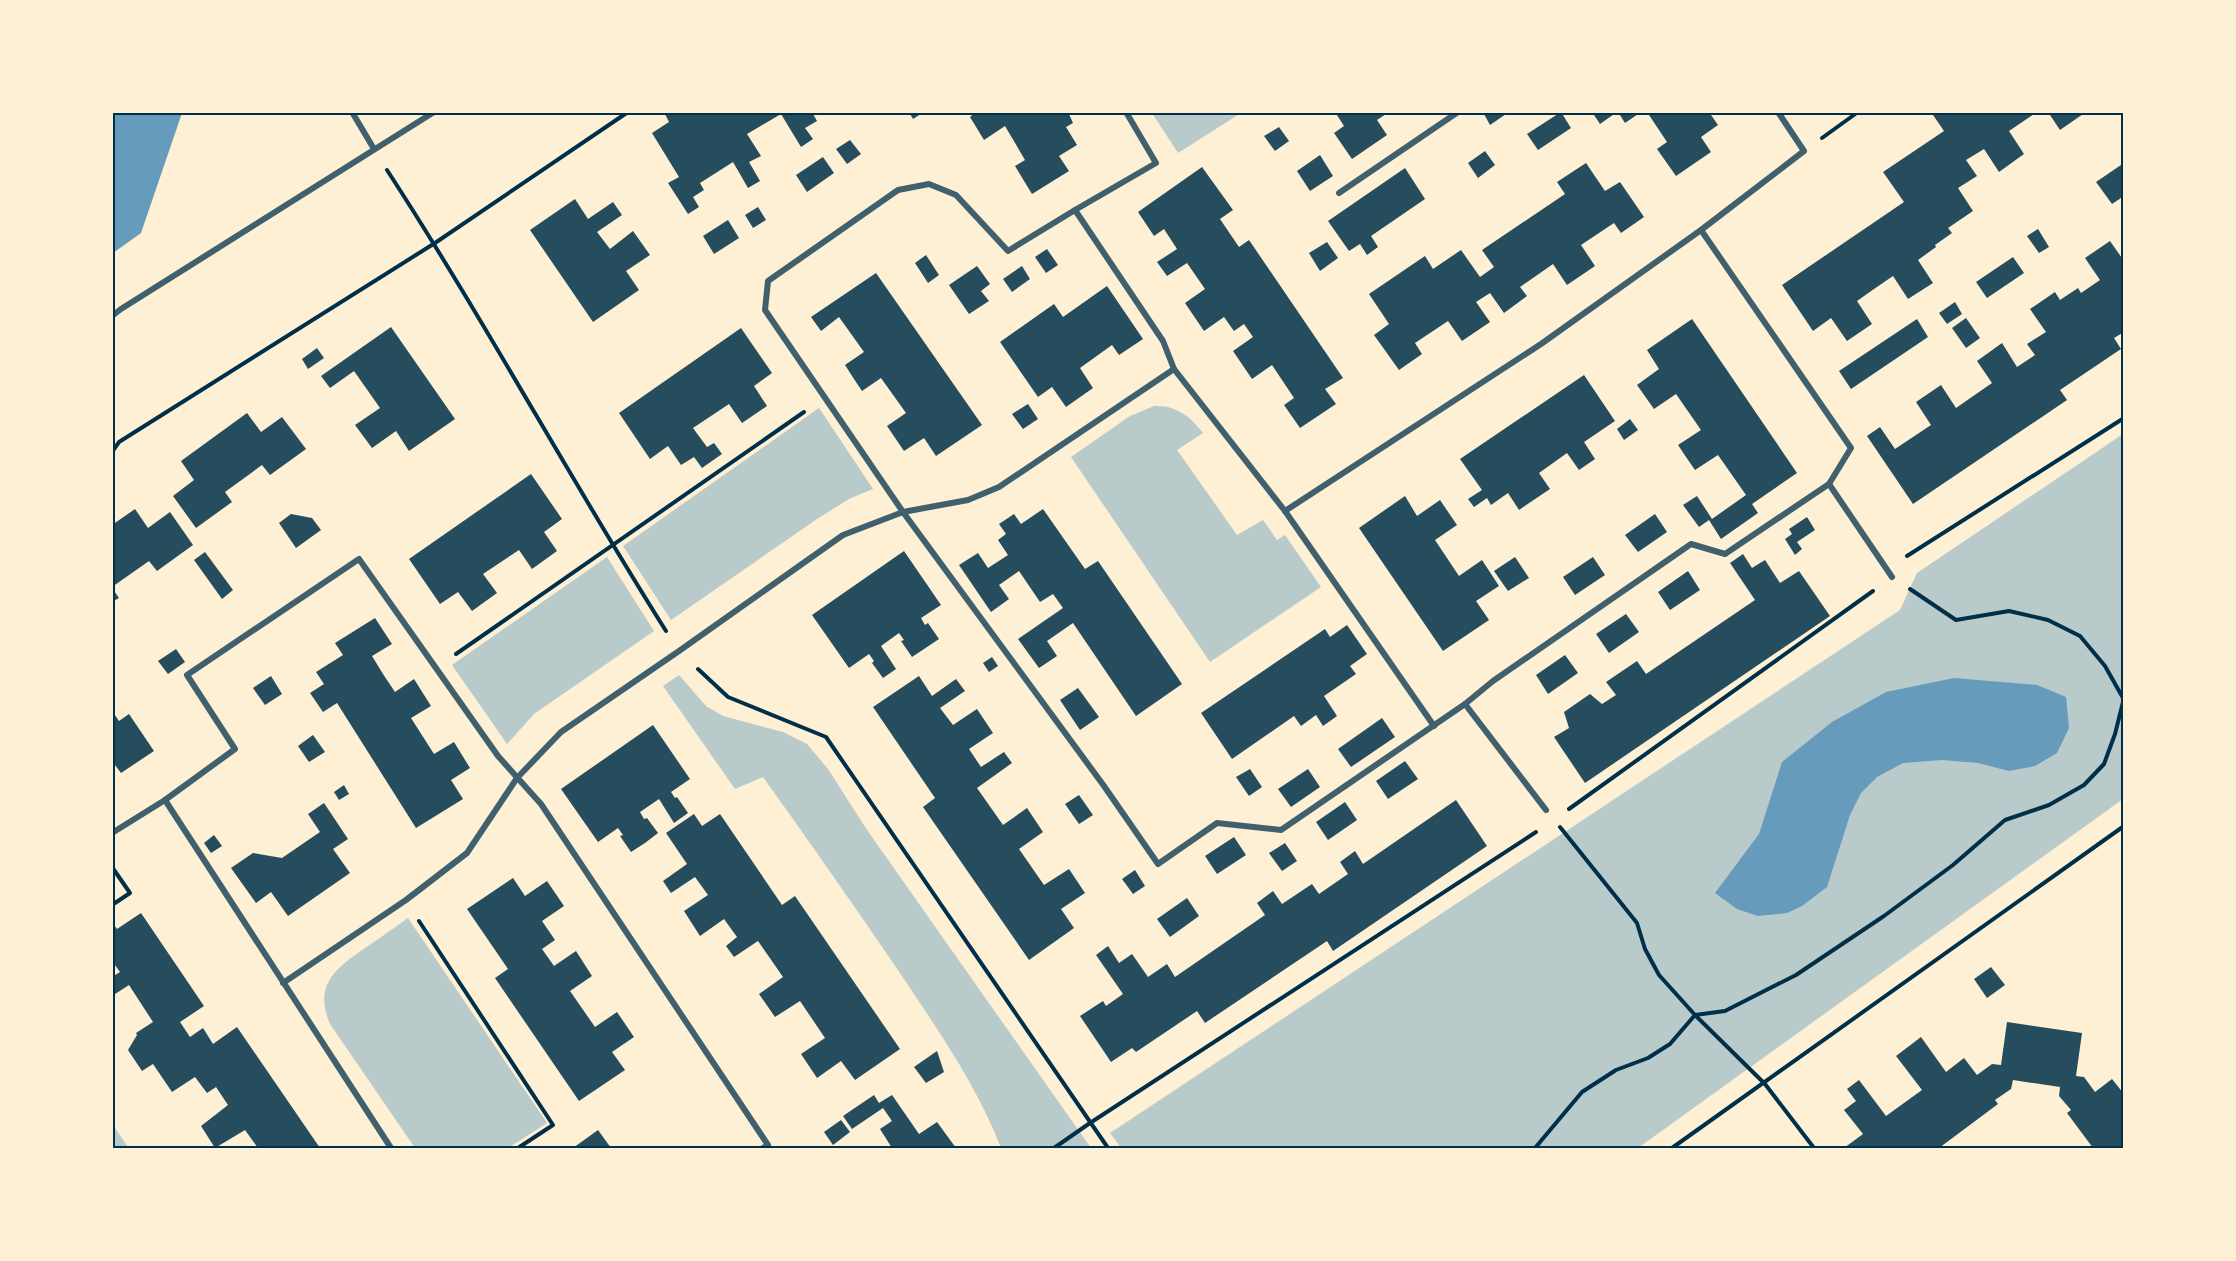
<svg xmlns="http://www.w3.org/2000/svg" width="2236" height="1261" viewBox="0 0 2236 1261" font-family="'Roboto Condensed',sans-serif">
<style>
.green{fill:#b9caca}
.water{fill:#669bbc}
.building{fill:#264d5e}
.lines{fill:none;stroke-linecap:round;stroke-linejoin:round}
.path{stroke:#003049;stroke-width:4}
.minor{stroke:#3f606c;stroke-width:6}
.neatline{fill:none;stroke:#003049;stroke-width:2}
</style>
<rect width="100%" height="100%" fill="#fdf0d5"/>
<!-- green -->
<g class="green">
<path d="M1152 113H1241L1178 153Z"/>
<path d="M1154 406C1176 405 1190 416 1203 433L1177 450 1237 535 1263 520 1277 540 1285 535 1321 587 1210 662 1071 457 1130 416Z"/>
<path d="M819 408 873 489 849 499 817 519 671 620 623 546Z"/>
<path d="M2123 434V799L1638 1148H1121L1110 1133 1900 610 1917 573Z"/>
<path d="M607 557 654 631 534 714 507 744 452 665Z"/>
<path d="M679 675 706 706 723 716 783 732 807 744 828 769 867 830 1091 1148H1001C978 1088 940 1033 904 979 858 911 811 844 763 777L735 789 663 686Z"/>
<path d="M408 918 547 1123 508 1148H415L330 1024C313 985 336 968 365 948 380 938 394 928 408 918Z"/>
<path d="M113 1125 128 1147 113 1148Z"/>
</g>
<!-- water -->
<g class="water">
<path d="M113 112 182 113 141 233 113 253Z"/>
<path d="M1954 678 2037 685 2066 697 2069 728 2057 753 2035 766 2009 771 1978 763 1942 760 1903 763 1877 777 1861 793 1850 815 1827 887 1802 906 1787 913 1758 916 1737 909 1715 893 1759 834 1782 762 1832 722 1886 692Z"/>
</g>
<!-- building -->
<g class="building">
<path d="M667 112H812L817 121 805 128 813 139 801 147 781 114 747 134 761 156 749 162 760 181 748 188 733 162 700 183 704 190 693 197 699 207 688 214 668 183 679 177 652 133 669 122 665 114Z"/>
<path d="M909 112H924L913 119Z"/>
<path d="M976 112H1068L1073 123 1066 127 1077 145 1059 156 1069 171 1032 194 1015 166 1025 160 1005 126 984 140 970 117Z"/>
<path d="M1335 112H1389L1377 120 1387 135 1352 159 1334 133 1344 126Z"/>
<path d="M1487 112H1509L1490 125 1484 114Z"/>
<path d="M1561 112 1571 128 1538 150 1527 134Z"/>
<path d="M1592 112H1617L1600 124Z"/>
<path d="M1618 112H1641L1625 123Z"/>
<path d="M1647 112H1709L1718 125 1701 137 1711 152 1676 176 1657 149 1667 142Z"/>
<path d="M1937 112H2037L2009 131 2024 154 1999 172 1984 149 1966 160 1977 176 1958 188 1973 211 1948 228 1952 233 1935 245 1936 247 1918 260 1933 283 1908 299 1893 276 1874 289 1857 301 1872 324 1847 341 1831 318 1813 331 1782 285 1904 202 1883 172 1944 131 1933 115Z"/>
<path d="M2048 112H2086L2060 130Z"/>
<path d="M1279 127 1289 141 1275 151 1264 136Z"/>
<path d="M850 140 861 154 847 164 836 149Z"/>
<path d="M1485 151 1495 165 1478 178 1468 163Z"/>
<path d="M1320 155 1333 176 1310 191 1297 171Z"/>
<path d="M823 157 834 173 807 192 796 175Z"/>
<path d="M1586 163 1605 191 1620 182 1644 217 1621 233 1614 223 1581 245 1595 266 1567 285 1553 264 1520 287 1527 296 1504 313 1490 293 1476 302 1490 322 1462 341 1448 321 1415 343 1422 354 1399 370 1374 335 1389 324 1369 294 1425 256 1433 269 1461 250 1480 277 1494 267 1482 250 1565 194 1557 182Z"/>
<path d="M2121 165 2124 168V196L2112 204 2096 182Z"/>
<path d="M1202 167 1233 210 1220 219 1239 247 1249 240 1343 378 1325 389 1336 404 1300 428 1284 405 1294 398 1272 365 1252 379 1233 351 1253 337 1244 324 1234 331 1224 317 1204 331 1185 303 1205 289 1187 263 1167 276 1157 262 1177 249 1164 229 1154 236 1138 212Z"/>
<path d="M1405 168 1425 199 1371 236 1378 247 1367 255 1360 244 1349 251 1328 221Z"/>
<path d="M575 199 588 219 613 202 622 215 597 232 610 249 633 231 650 255 626 271 639 290 593 322 530 230Z"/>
<path d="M758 207 766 220 753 228 745 215Z"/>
<path d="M728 220 739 238 714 254 703 236Z"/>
<path d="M2038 229 2049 247 2039 253 2027 236Z"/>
<path d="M2110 241 2124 261V332L2114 338 2121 349 2060 390 2067 400 1913 504 1867 436 1880 427 1895 449 1931 425 1916 402 1941 385 1956 408 1992 383 1977 361 2002 343 2017 367 2035 355 2027 344 2046 332 2030 309 2055 292 2060 300 2078 288 2081 293 2100 280 2085 258Z"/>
<path d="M1327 242 1338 258 1320 271 1309 253Z"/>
<path d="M1047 249 1058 265 1046 273 1035 257Z"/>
<path d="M926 255 939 275 928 283 915 263Z"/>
<path d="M2013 257 2024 273 1987 298 1976 282Z"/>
<path d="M977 266 990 284 981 291 989 301 969 314 949 285Z"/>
<path d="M1022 266 1030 279 1012 292 1003 279Z"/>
<path d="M876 273 982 425 936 456 924 438 904 451 887 426 906 413 881 378 862 391 854 379 845 365 864 352 839 317 821 331 811 317Z"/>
<path d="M1107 286 1143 339 1119 355 1112 345 1080 368 1093 388 1066 407 1052 387 1038 397 1000 342 1054 304 1063 317Z"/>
<path d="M1955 302 1962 314 1947 324 1939 313Z"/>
<path d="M1966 318 1980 338 1966 348 1952 328Z"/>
<path d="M1692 319 1797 473 1752 504 1758 513 1721 539 1709 520 1699 527 1683 505 1697 496 1712 519 1746 495 1718 455 1695 470 1686 457 1678 445 1701 430 1676 394 1654 409 1637 385 1659 369 1647 350Z"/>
<path d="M1917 319 1928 337 1851 389 1839 371Z"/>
<path d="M391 327 455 419 409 451 396 431 372 448 355 425 380 408 354 371 330 388 321 376Z"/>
<path d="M741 328 772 373 754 386 767 406 742 423 729 404 693 428 707 447 714 443 722 454 702 468 694 457 681 465 668 446 650 459 619 413Z"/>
<path d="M317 348 324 358 308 369 302 359Z"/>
<path d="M1584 375 1615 421 1584 442 1595 459 1579 470 1567 453 1539 473 1550 489 1519 510 1508 493 1491 505 1487 498 1474 507 1468 499 1482 490 1460 459Z"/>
<path d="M1028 404 1038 419 1023 429 1012 414Z"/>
<path d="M247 413 261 432 282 417 306 449 270 475 262 465 225 492 232 502 196 528 173 496 194 480 181 461Z"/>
<path d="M1630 419 1638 430 1624 440 1617 429Z"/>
<path d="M531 474 562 519 544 532 557 551 532 569 519 550 483 574 497 593 472 611 458 592 440 604 409 559Z"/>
<path d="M1405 496 1417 516 1440 500 1457 525 1435 540 1459 576 1482 560 1499 586 1476 601 1489 620 1443 651 1359 528Z"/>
<path d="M135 509 148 528 170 512 193 545 157 571 149 561 112 587V525Z"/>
<path d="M1043 509 1085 569 1098 561 1182 684 1136 716 1073 623 1047 641 1057 656 1039 668 1018 639 1063 608 1053 594 1040 602 1019 571 999 585 1009 599 991 612 959 565 978 553 988 568 1008 555 998 540 1006 534 999 524 1014 514 1021 524Z"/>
<path d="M291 514 312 518 321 530 296 548 279 523Z"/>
<path d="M1655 514 1667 532 1638 552 1625 535Z"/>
<path d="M1807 517 1815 530 1797 542 1802 549 1795 555 1785 539 1792 534 1789 529Z"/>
<path d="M904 551 941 605 921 618 925 625 928 623 939 639 912 657 901 641 904 640 899 633 881 646 896 669 883 678 872 663 874 661 869 654 849 668 812 615Z"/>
<path d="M205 552 233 590 222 599 194 560Z"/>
<path d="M1743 554 1752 568 1765 560 1780 583 1799 571 1830 616 1585 783 1554 737 1569 728 1564 712 1590 694 1602 704 1616 695 1606 682 1637 661 1646 674 1755 600 1730 563Z"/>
<path d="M1515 557 1529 578 1508 591 1494 571Z"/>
<path d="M1593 557 1605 575 1575 595 1563 577Z"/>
<path d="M1688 571 1700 590 1670 610 1658 592Z"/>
<path d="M112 588 119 598 112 602Z"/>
<path d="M1626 614 1639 632 1609 653 1596 634Z"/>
<path d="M375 618 392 644 372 656 383 674 395 692 414 679 431 706 411 718 434 754 454 742 470 768 451 780 463 799 416 828 337 703 323 712 310 693 324 684 316 672 343 655 335 643Z"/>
<path d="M1347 625 1367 654 1350 666 1356 674 1324 696 1337 716 1323 726 1316 715 1301 726 1294 716 1232 759 1201 713 1325 629 1330 637Z"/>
<path d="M176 649 185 662 168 674 158 661Z"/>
<path d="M1565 655 1578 673 1548 694 1536 675Z"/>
<path d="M992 657 998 666 989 672 983 663Z"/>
<path d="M271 676 282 694 265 705 253 688Z"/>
<path d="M919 676 932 696 956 679 965 691 940 708 953 725 977 709 993 733 969 749 981 767 1004 752 1012 763 977 788 1003 825 1027 808 1043 832 1019 849 1044 885 1069 869 1085 893 1061 909 1074 928 1029 960 923 807 935 798 873 707Z"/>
<path d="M1078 688 1099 717 1080 730 1060 700Z"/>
<path d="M112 711 119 721 129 714 154 751 121 773 112 761Z"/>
<path d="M1382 718 1395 737 1351 767 1338 749Z"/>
<path d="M653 725 690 779 671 792 675 798 677 797 688 813 674 823 659 799 640 812 644 819 647 818 658 833 645 843 631 852 620 836 623 835 618 828 598 842 561 789Z"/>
<path d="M313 735 325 752 309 762 298 746Z"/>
<path d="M1405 761 1418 779 1388 799 1376 781Z"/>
<path d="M1250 769 1262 787 1249 796 1236 777Z"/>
<path d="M1308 769 1320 787 1291 807 1278 789Z"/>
<path d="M344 785 349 794 339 800 334 792Z"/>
<path d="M1079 795 1093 815 1079 824 1065 804Z"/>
<path d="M1456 800 1487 846 1333 951 1327 941 1205 1023 1197 1011 1136 1052 1132 1048 1111 1062 1080 1016 1103 1001 1106 1006 1123 994 1096 955 1108 946 1119 963 1132 954 1148 977 1167 964 1175 977 1265 915 1257 903 1273 891 1282 904 1312 884 1319 894 1348 874 1340 862 1355 851 1363 864Z"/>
<path d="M1345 802 1357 820 1328 840 1316 822Z"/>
<path d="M324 803 348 839 333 849 350 873 288 916 271 892 256 903 231 868 253 853 282 858 320 832 308 814Z"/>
<path d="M694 814 702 826 720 814 782 905 795 896 900 1049 855 1080 841 1061 817 1078 801 1054 825 1038 800 1001 775 1017 759 994 783 977 758 941 734 957 726 946 737 937 724 919 700 936 684 911 708 895 695 877 671 893 663 881 687 864 666 833Z"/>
<path d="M214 835 222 846 211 853 204 843Z"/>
<path d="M1234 837 1246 855 1217 874 1205 856Z"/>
<path d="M1285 843 1297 861 1282 871 1269 853Z"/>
<path d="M1135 870 1145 886 1133 894 1122 879Z"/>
<path d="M513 878 525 896 547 881 564 906 542 921 555 940 542 949 554 966 576 951 592 976 570 991 595 1027 617 1012 634 1037 612 1052 625 1070 579 1101 495 978 508 969 467 909Z"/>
<path d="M1187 898 1199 916 1170 937 1157 919Z"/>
<path d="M141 913 204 1006 180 1022 190 1037 203 1028 213 1044 237 1027 320 1148H258L245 1130 215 1148 201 1126 228 1105 216 1087 207 1093 195 1077 172 1092 153 1064 142 1071 128 1050 137 1035 136 1033 153 1022 129 985 112 996V977L120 972 112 961V922L117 929Z"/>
<path d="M1991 967 2005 985 1987 998 1974 979Z"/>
<path d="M2007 1022 2082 1033 2076 1076 2084 1077 2095 1092 2112 1079 2124 1094V1148H2093L2067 1113 2071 1110 2059 1096 2060 1087 2013 1080 2011 1089 1995 1100 1998 1104 1939 1148H1844L1863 1134 1844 1110 1856 1101 1847 1089 1859 1080 1886 1116 1922 1090 1896 1056 1921 1037 1946 1072 1964 1058 1977 1075 1992 1064 2001 1065Z"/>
<path d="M937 1051 944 1072 926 1083 914 1067Z"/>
<path d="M874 1095 879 1103 892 1095 919 1134 937 1122 956 1148H892L880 1129 892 1121 883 1108 852 1129 843 1116Z"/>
<path d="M841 1120 850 1132 833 1145 824 1132Z"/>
<path d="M598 1130 611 1148H573Z"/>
</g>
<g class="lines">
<!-- path -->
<g class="path">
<path d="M1822 138 1858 112"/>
<path d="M387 170C485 321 570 479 666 631"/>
<path d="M112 452 119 442 435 243 628 112"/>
<path d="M1907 556 2124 418"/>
<path d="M1910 589 1956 620 2009 611 2048 620 2080 636 2105 666 2123 698"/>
<path d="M456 654 804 412"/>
<path d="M698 669 728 697 826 737 1108 1148"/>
<path d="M1569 809 1873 591"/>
<path d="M1560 827 1637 923 1645 949 1659 975 1695 1015 1765 1084 1814 1148"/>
<path d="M112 867 130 893 112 905"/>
<path d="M419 921 553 1125 518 1148"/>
<path d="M1054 1148 1090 1123 1536 832"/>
<path d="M1535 1148 1582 1092 1616 1070 1648 1058 1670 1044 1695 1015 1725 1011 1796 975 1884 916 1953 865 2005 820 2049 805 2084 785 2104 764 2115 734 2124 698"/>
<path d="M1672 1148 2124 826"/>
</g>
<!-- minor -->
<g class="minor">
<path d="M352 112 374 149"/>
<path d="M1126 112 1156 163 1075 210 1163 341 1174 369 1285 511 1434 726"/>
<path d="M1339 193 1458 112"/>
<path d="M1075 210 1008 251 956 195 929 184 898 190 768 281 765 310 903 512 1104 786 1158 864 1217 823 1281 830 1465 704"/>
<path d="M112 316 121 309 434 112"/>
<path d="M1829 484 1892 577"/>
<path d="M1285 511 1541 344 1701 230 1804 151 1778 112"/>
<path d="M165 800 391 1148"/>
<path d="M1546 810 1465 704 1493 681 1691 544 1725 554 1829 484 1851 448 1701 230"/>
<path d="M112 833 165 800 235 749 187 675 359 559 498 756 541 804 768 1145 763 1148"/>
<path d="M283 983 406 900 467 853 517 778 561 732 679 651 843 535 903 512 968 500 999 487 1174 369"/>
</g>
</g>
<!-- border -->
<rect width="2236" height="1261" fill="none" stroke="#fdf0d5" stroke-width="228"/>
<rect x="114" y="114" width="2008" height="1033" class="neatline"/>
</svg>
